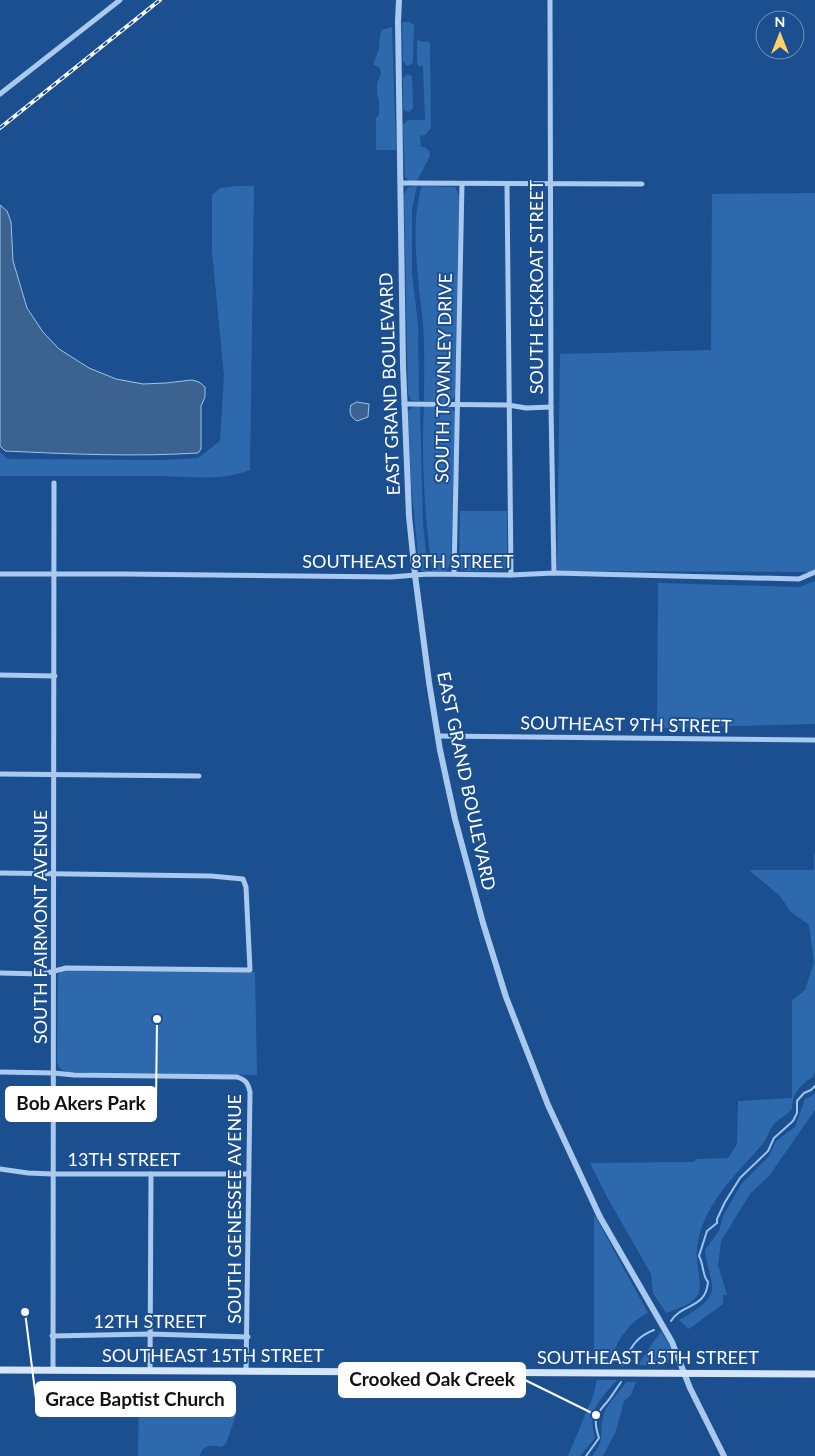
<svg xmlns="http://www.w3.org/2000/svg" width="815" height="1456" viewBox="0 0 815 1456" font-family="Lato,sans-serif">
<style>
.green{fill:#2e69ad}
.water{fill:#3c6290;stroke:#9cc4f0}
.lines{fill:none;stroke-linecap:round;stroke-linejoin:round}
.stream{stroke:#9cc4f0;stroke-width:2}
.minor{stroke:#a9c9ee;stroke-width:5}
.tertiary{stroke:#a9c9ee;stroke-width:6}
.secondary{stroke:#d6e6fa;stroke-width:7}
.rail-casing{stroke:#fff;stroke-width:4}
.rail{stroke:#1b4f8f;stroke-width:2;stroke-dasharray:5.5;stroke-linecap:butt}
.labels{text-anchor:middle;stroke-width:4;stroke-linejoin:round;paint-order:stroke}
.street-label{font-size:18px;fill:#fff;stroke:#1b4f8f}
.leader{fill:none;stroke:#fff;stroke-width:2}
.callout-dot{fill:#fff;stroke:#1b4f8f;stroke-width:2}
.callout{fill:#fff;stroke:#fff;stroke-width:2}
.callout-label{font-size:19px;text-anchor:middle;font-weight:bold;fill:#111}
</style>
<rect width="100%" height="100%" fill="#1b4f8f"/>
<!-- green -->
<g class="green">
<path d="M402 22H409L414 25 413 63 407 66 403 61Z"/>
<path d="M392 27 396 150H376V119L379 114V101L377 94V84L381 74 380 68 374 65C374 58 378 54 379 48 380 41 379 36 382 30Z"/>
<path d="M417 40 424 42 429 41 430 44 431 128 425 135 420 136 421 147H425L429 151 430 156 417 181H409L405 177 403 125 408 120H425L423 66H418L417 62Z"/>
<path d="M407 74 412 76 413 108 409 112 404 110 403 107V78Z"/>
<path d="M237 186H254L250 470C219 482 189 476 156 476 104 476 52 476 0 476V452L8 459 164 460 198 458 220 441 224 375 212 252V195L220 188Z"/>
<path d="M417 186 412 209V273L418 324 419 401 411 400 408 394 404 195 408 187Z"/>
<path d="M422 186 455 187 459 195 455 394V397L451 401H424C424 375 425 349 423 324 419 283 409 226 422 186Z"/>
<path d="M815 193V572L557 571 560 354 711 350 712 194Z"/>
<path d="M420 406 423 524 428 571H422L419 565 411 483 408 411 413 407Z"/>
<path d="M424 406 450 407 455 412 451 562 446 571H432C425 517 421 460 424 406Z"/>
<path d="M460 511H507V567L504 570 466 571 461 569 459 563Z"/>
<path d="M815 581V724L657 728 658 583 800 587Z"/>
<path d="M814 853 815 854V1071L813 1077C800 1085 792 1093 792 1109 787 1115 780 1118 775 1123 769 1129 767 1140 761 1146 735 1176 702 1205 697 1248 695 1263 702 1278 699 1293 697 1296 693 1301 690 1303 687 1305 668 1313 666 1313L653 1293 651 1274 606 1195 590 1163 694 1162 696 1159 728 1158 737 1144 738 1101 792 1098V1000L805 990 814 963 809 925 791 912 780 896 749 870H814Z"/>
<path d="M67 969 255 972 257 1075 67 1072 60 1069 57 1063 58 975 61 971Z"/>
<path d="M815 1092V1110L769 1176 750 1194 721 1241 718 1265 727 1295H723V1304L689 1329 679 1320C691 1313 715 1301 712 1284 710 1273 706 1262 705 1250L719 1231 723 1216 742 1183 769 1156 776 1141 795 1127 805 1099 813 1095Z"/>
<path d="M594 1214 648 1313C628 1323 617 1340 611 1361H594Z"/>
<path d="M661 1331 671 1348 670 1356 668 1362 663 1366 638 1365Z"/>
<path d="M597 1380H617C600 1400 587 1409 595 1438L580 1456H568L593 1396Z"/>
<path d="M626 1382H636L631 1395 624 1401 616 1431 603 1456H592C608 1437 597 1431 605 1411 610 1400 620 1392 626 1382Z"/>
<path d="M178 1385 192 1389 222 1391 233 1394C242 1408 231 1429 226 1443L222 1447C212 1445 202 1444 200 1456H138L139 1386 158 1388Z"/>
</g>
<!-- water -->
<g class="water">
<path d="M0 205 7 211 11 222 13 261 27 308 43 332 59 349 89 368 116 379 143 384 166 383 192 380 199 382 205 387V397L201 406V449L198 453C134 457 69 454 5 451L0 446Z"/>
<path d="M357 402 369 404 368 417 357 421C350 417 349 412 351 405Z"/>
</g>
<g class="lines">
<!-- stream -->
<g class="stream">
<path d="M671 1321C682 1303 706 1309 708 1282 702 1275 704 1265 699 1256L707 1231 717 1223V1219L725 1202 740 1178 768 1151 774 1138 793 1121 797 1113V1101L804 1093 811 1090 815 1086"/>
<path d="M622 1365C631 1348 635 1337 654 1330"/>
<path d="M586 1456 599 1438C593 1420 595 1415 607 1402 612 1396 616 1389 621 1382"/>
</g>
<!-- minor -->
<g class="minor">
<path d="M550 0 551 407 554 573"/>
<path d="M0 94 120 0"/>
<path d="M401 183 642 184"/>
<path d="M507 184 511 575"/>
<path d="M404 404 508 405 526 408 551 407"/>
<path d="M454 573 462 184"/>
<path d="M0 574H125L391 577 428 574 511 575 554 573 799 579 815 572"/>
<path d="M0 675 55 676"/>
<path d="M438 736 814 740"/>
<path d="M0 774 199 776"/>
<path d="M0 873 211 876 243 879 246 887 250 970 66 968 43 974 0 973"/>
<path d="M0 1072 54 1073 74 1075 237 1077C246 1080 248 1083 250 1092L246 1371"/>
<path d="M0 1169 28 1173 53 1174H248"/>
<path d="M52 1336 150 1334 248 1337"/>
<path d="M53 1370 54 483"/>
<path d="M150 1371 151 1174"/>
</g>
<!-- tertiary -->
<path class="tertiary" d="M399 0 398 21 403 366 409 516 415 575 429 682 440 750 455 819 483 923 506 997 548 1105 600 1217 672 1342 690 1388 724 1456"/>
<!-- secondary -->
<path class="secondary" d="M0 1370 815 1374"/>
<!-- rail casing -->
<g class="rail-casing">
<path id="rail" d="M0 128 160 0"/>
</g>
<!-- rail -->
<use href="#rail" class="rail"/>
</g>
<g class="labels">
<!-- street labels -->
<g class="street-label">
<text transform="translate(537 287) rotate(-90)" y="6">SOUTH ECKROAT STREET</text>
<text transform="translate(444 378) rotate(-89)" y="6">SOUTH TOWNLEY DRIVE</text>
<text transform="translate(390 384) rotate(-92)" y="6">EAST GRAND BOULEVARD</text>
<text x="408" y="568">SOUTHEAST 8TH STREET</text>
<text transform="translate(626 725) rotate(1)" y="6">SOUTHEAST 9TH STREET</text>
<text transform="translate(466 781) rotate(78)" y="6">EAST GRAND BOULEVARD</text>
<text transform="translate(41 927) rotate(-90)" y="6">SOUTH FAIRMONT AVENUE</text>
<text x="124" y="1166">13TH STREET</text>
<text transform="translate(235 1209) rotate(-90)" y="6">SOUTH GENESSEE AVENUE</text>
<text x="150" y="1328">12TH STREET</text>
<text x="213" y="1362">SOUTHEAST 15TH STREET</text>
<text x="648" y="1364">SOUTHEAST 15TH STREET</text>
</g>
</g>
<!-- callouts -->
<path class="leader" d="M157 1019L156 1104M596 1415L525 1380M25 1312L36 1399"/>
<g class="callout-dot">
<circle cx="157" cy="1019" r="5"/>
<circle cx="596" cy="1415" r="5"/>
<circle cx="25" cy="1312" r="5"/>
</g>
<g class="callout">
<rect x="6" y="1087" width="150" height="34" rx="5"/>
<rect x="339" y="1363" width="186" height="34" rx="5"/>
<rect x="36" y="1382" width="199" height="34" rx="5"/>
</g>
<g class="callout-label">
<text x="81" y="1110">Bob Akers Park</text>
<text x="432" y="1386">Crooked Oak Creek</text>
<text x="135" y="1406">Grace Baptist Church</text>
</g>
<!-- north arrow -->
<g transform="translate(780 35)"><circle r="24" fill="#1b4f8f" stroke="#7695bc"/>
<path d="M0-4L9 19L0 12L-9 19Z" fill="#ffd166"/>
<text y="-8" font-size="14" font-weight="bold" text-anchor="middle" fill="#ffffff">N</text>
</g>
</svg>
